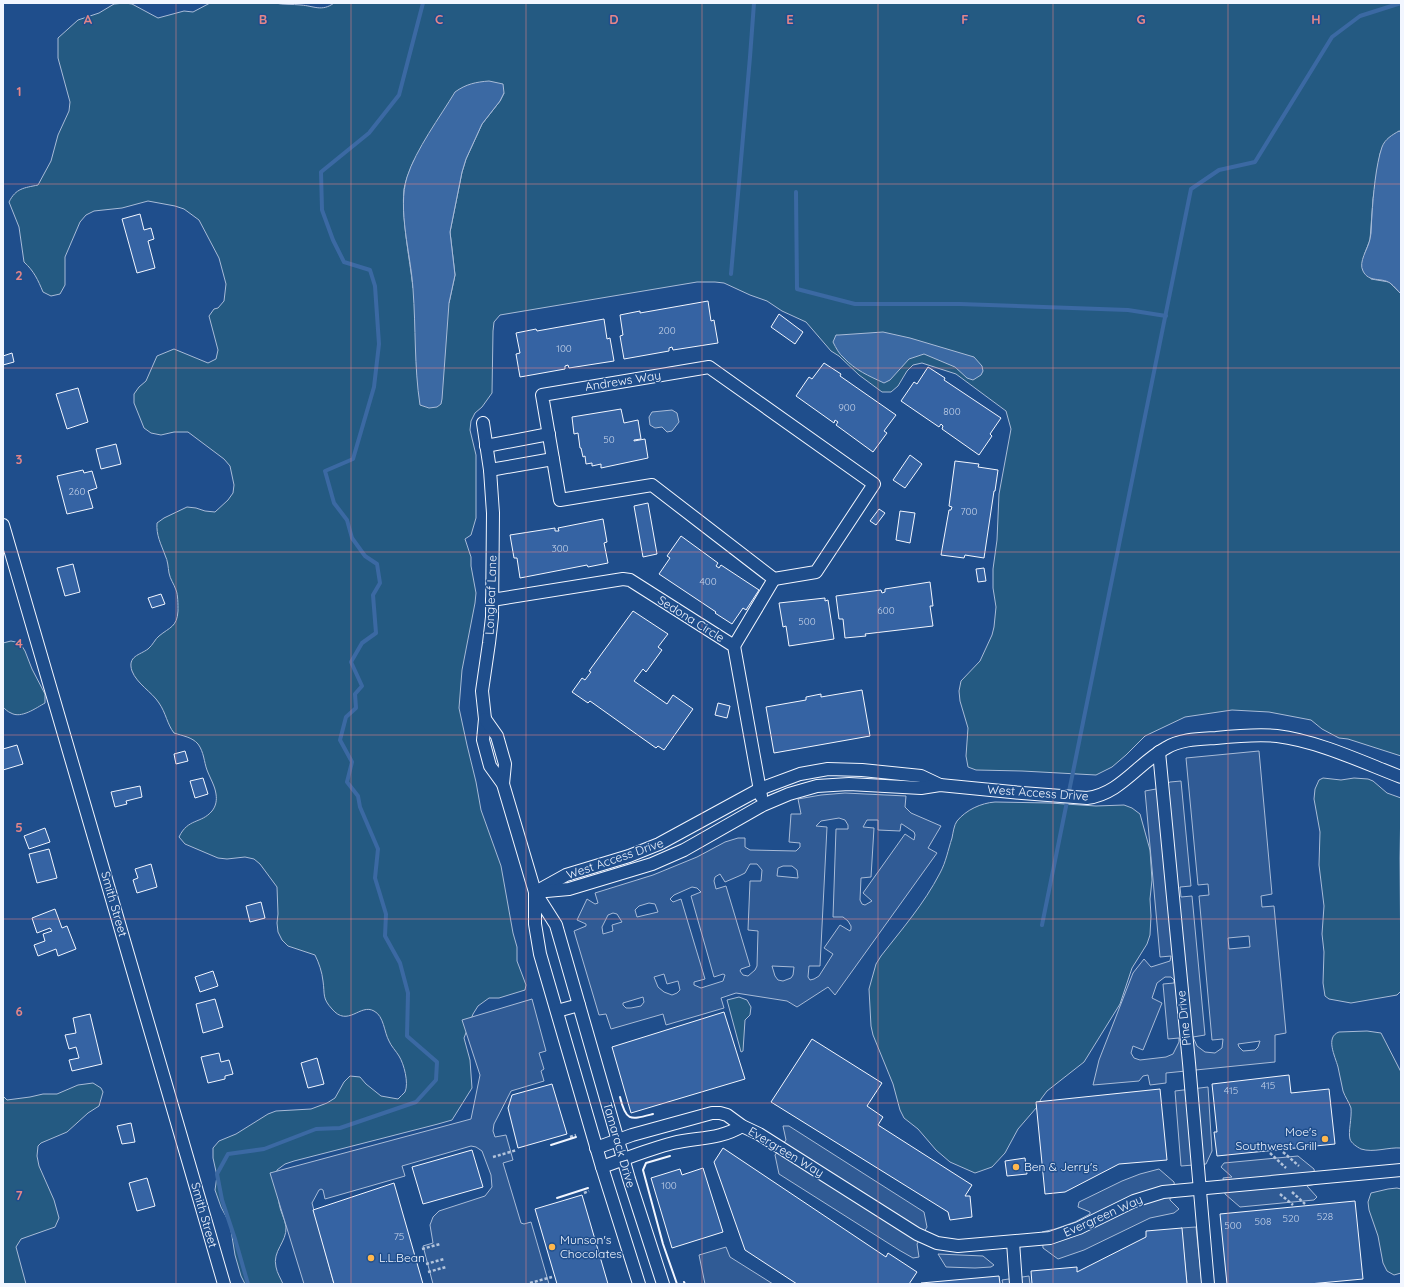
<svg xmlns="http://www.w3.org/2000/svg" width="1404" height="1287" viewBox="0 0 1404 1287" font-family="Quicksand,sans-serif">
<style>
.green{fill:#245a82;stroke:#a8bbd7;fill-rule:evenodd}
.parking{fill:#305b95;stroke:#a8bbd7;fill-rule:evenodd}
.water{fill:#3b69a3;stroke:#a8bbd7}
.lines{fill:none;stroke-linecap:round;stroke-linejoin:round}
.stream{stroke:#3b69a3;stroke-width:4}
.building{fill:#3563a3;stroke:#f2f6ff}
.minor-casing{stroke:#f2f6ff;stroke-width:14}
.path{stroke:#b3c4dc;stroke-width:2.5;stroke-dasharray:3 2;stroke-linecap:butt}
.minor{stroke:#1f4e8c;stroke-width:12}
.wall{stroke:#f2f6ff;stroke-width:2}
.grid{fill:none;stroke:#e38589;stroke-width:1;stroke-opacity:0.55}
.poi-dot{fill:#ffb74d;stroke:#1f4e8c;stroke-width:1.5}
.labels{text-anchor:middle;stroke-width:3;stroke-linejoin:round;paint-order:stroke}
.number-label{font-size:10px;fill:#c3d1e8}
.street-label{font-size:12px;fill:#f2f6ff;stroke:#1f4e8c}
.poi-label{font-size:12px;fill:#f2f6ff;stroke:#1f4e8c;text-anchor:start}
.grid-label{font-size:13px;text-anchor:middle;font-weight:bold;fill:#e38589;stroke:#1f4e8c;stroke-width:3;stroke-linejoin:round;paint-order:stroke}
</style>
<rect width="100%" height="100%" fill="#1f4e8c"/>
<!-- green -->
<g class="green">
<path d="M125 3 132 4 158 18 184 11 193 12 210 3H275C284 5 292 4 301 5 314 6 322 12 334 3H1401V132L1399 131 1383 146 1380 154 1373 199 1370 240 1365 253 1371 279 1389 282 1401 294V756L1348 739 1339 738 1322 729 1311 720 1269 712 1232 710 1185 717 1145 736 1126 755 1112 767 1096 775 1022 771 976 770 968 767 966 756 968 728 960 701 959 691 961 681 980 661 992 635 994 627 996 607 993 588V569L997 540 999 494 1011 429 1006 411 956 374 922 363 913 365 907 371 898 386 891 392H882L859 375 839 356 831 351 806 322 782 311 767 301 750 295 724 283 715 282H697L500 315 494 322 493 331 492 393 482 407 475 413 471 421 470 430 476 455V518L471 535 465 539 471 557V566L476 593 475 603 462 670 459 708 467 745 476 782 481 810 501 866 513 933 517 947V961L526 985 525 990 499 998H489L478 1006 473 1014 464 1038 470 1060 472 1088 452 1120 438 1124 294 1161 285 1164 277 1170C276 1177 279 1181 280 1188 281 1193 278 1198 279 1203 280 1211 285 1219 286 1227 287 1242 272 1251 276 1267 277 1273 281 1279 283 1284H245L241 1276 235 1255 230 1224 221 1207 215 1190 217 1176 213 1158V1148L219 1141 236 1134 268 1114 276 1111 311 1109 327 1103 335 1098 344 1082 350 1076 360 1077 366 1084 381 1096 398 1099C400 1097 403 1094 405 1092 409 1083 404 1064 399 1056 396 1051 391 1046 389 1041 384 1032 384 1016 374 1011 360 1003 348 1028 332 1009 322 998 325 995 323 981 322 972 319 963 315 955L288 946 282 940 278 932 277 923 278 914 277 887 260 864 254 859 245 857 227 859 218 858 185 844 179 837C188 818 201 824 212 811 216 806 217 800 216 794 215 786 210 778 207 770 204 762 204 752 198 744 192 737 183 736 174 733 167 724 166 713 159 703 152 692 137 684 132 671 127 656 140 655 148 649 153 645 155 639 159 636 170 627 177 627 178 611 178 604 178 595 176 590 174 584 170 579 169 573 168 567 168 561 165 555 161 544 156 535 157 523L164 518 187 507 196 508 205 511 215 512 228 500 233 493 234 485 230 466 224 459 188 432H174L161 435 151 433 144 428 134 403V394L139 387 146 381 157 356 174 349 208 363 216 359 218 350 209 316 214 309 218 308 224 301 226 284 219 258 199 220 184 209 175 206 148 201 122 208 94 211 86 215 80 222 65 257V285L60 294 51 296 43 292C38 280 34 271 24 262L19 227 9 202C16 188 24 188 38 185L51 161 58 135 69 111 70 102 58 58V38L78 20 99 13 114 4ZM504 93 500 101 482 124 466 159 462 172 450 232 455 275 449 303 413 288C410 260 401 217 404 189 406 179 410 169 414 160Z"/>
<path d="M11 641 20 643 25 651 32 669 45 694V703C36 708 21 719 11 713 8 712 5 709 3 707V643Z"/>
<path d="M1323 778 1341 780 1354 778 1368 779 1373 781 1387 793 1401 798 1400 858 1401 991 1397 995 1351 1003 1329 999 1325 996 1323 983 1324 952 1322 934 1324 906 1319 865 1320 832 1314 799 1315 789 1319 780Z"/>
<path d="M995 802 1050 803 1096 806 1124 805 1132 808 1140 814 1150 850 1152 880 1150 899 1151 916 1150 935 1147 944 1132 968 1120 1004 1084 1062 1047 1091 1041 1099 1037 1107 1018 1129 1005 1153 992 1167 975 1173 950 1162 936 1150 918 1129 904 1118 900 1110 893 1084 873 1035 871 1026 869 989 876 964 881 956C902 929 924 904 940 873 946 862 948 850 952 838 953 833 954 825 957 821 966 810 981 803 995 802Z"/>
<path d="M739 997 747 1000 751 1007 750 1015 745 1020 743 1051 741 1052 727 1000Z"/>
<path d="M1367 1031 1381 1033 1401 1072V1148C1388 1147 1374 1153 1361 1149 1357 1147 1351 1143 1350 1139 1348 1132 1352 1118 1351 1108 1349 1102 1345 1097 1343 1091 1341 1083 1340 1075 1338 1067 1335 1056 1325 1037 1339 1032Z"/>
<path d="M93 1083 101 1088 103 1092 99 1106 88 1113 67 1132 41 1143 38 1146 37 1156 39 1166 54 1200 59 1218 55 1227 21 1239 16 1247 26 1284H3V1096L7 1100 30 1097 43 1094H57L78 1085Z"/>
<path d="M1397 1188 1401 1189V1273L1394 1275 1387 1271 1383 1263 1378 1236 1369 1210 1368 1202 1371 1193 1388 1189Z"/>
</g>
<!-- parking -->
<g class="parking">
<path d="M1259 751 1272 894 1261 896 1262 907 1274 906 1286 1033 1275 1035V1062L1166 1073V1083L1150 1085 1148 1075 1143 1076 1139 1081 1093 1085 1099 1060 1133 973 1144 959 1151 967 1170 961 1171 956 1160 957 1145 791 1156 789 1170 782 1181 781 1191 886 1180 887 1181 897 1192 896 1205 1035 1193 1037 1197 1046 1205 1052 1215 1053 1222 1048 1223 1039 1212 1040 1199 896 1209 895 1208 884 1198 885 1186 758ZM1249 936 1250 947 1229 949 1228 938ZM1165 977H1171L1174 980V983L1163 984 1168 1039 1179 1038V1042L1173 1054 1166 1057 1140 1060 1134 1058 1131 1053 1133 1046 1143 1050 1162 1003 1152 998 1157 983ZM1260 1041 1258 1047 1255 1050 1243 1051 1239 1047 1238 1044Z"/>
<path d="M845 793 906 796 905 807 911 813 941 826 928 848 937 853 835 995 828 987 797 1007 787 1001 736 993 721 998 724 1008 666 1025 663 1014 611 1029 606 1014 599 1015 574 931 586 926V924L577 920 587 899 595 904 598 903 595 893 653 875 697 857 725 842 738 838H745V847L750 850 796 851 800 847V843L789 842 791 814H801L798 799 821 795ZM839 818 845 820 848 825V829H836L833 917H843L848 921 851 926V929L850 931 840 925 824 948 833 954 819 976 814 979 810 980 808 977 809 966H820L827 827 816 826 821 821ZM867 820H878V830L900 831 901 824H902L914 832 915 835 914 840 905 834 863 893 872 901 865 905 862 904 860 900 861 878 871 877 874 828 863 827ZM750 864H757L762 870 761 881H750L748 930 758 931 757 966 755 970 748 976 743 975 740 971 741 969 750 966 726 886 716 889 714 881 715 877 720 874 725 882 739 876 745 873ZM783 866H792L797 870 798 878 777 876 778 868ZM692 887 697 888 701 892 691 896 714 977 723 974 725 975 723 981 701 988 694 985V982L705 979 681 899 673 902 670 899 674 895ZM649 903 655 904 658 912 637 917 635 910 639 906ZM613 913 617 914 622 922 612 925 613 931 603 934 602 927 608 915ZM772 966 794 967 793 975 791 978 783 981 778 980 775 976ZM664 974 667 984 678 981 680 990 677 993 672 995 664 992 658 987 654 977ZM643 997 644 1002 641 1006 631 1008H626L623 1005V1003Z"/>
<path d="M532 999 546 1051 539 1053 544 1069 541 1071 544 1081 511 1091 494 1124 493 1131 495 1137 506 1135 513 1160 503 1163 521 1223 524 1224 531 1222 549 1284H433L423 1246 433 1243 430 1225 433 1217 439 1211 485 1196 492 1187 491 1175 482 1151 476 1147 471 1146 402 1166 405 1176 325 1199 323 1190 321 1189 319 1190 312 1203 334 1284H304L270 1173 471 1119 480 1075 462 1020Z"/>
<path d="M1208 1087 1212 1151 1206 1164 1181 1166 1175 1091Z"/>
<path d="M783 1126H789L924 1212 927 1227 917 1244 919 1257 913 1258 899 1250 779 1174 775 1155 786 1140Z"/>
<path d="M1298 1156 1314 1169 1316 1184 1307 1186 1317 1197 1314 1200 1240 1207 1225 1194 1223 1178 1232 1177 1221 1167 1224 1163Z"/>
<path d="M1159 1169 1174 1182 1176 1197 1170 1198V1200L1179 1209 1174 1213 1150 1218 1084 1250 1058 1259 1043 1248 1042 1232 1055 1229 1075 1222 1090 1214V1212L1078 1207 1079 1202 1122 1181 1140 1174Z"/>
<path d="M1196 1227 1202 1284H1187L1181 1228Z"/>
<path d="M726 1247 730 1257 773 1284H705L699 1255Z"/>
<path d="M938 1254 983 1256 994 1265 991 1267 975 1268 946 1267Z"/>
<path d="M1029 1276 1030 1284H1003L1002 1280Z"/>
</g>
<!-- water -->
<g class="water">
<path d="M489 81 503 84 504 93 500 101 482 124 466 159 462 172 450 232 455 275 449 303 442 399 441 404 437 407 429 408 420 405C414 366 416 328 413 289 411 255 397 209 407 177 416 149 440 117 455 92 466 84 476 82 489 81Z"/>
<path d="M1399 131 1401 132V294C1398 291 1394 286 1390 283 1381 277 1369 283 1363 271 1358 262 1368 249 1370 239 1372 231 1371 223 1372 215 1373 196 1376 164 1382 147 1385 139 1392 135 1399 131Z"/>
<path d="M883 332 910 338 974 357 982 366 983 371 981 375 973 380 967 378 955 367 924 354 909 359 890 380 884 383C869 376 855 370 844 358 839 354 836 348 833 342L836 335H839Z"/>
<path d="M672 410 677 413 679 422 672 431 667 432 662 427 655 428 650 425 649 417 652 412Z"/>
</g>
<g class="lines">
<!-- stream -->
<g class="stream">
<path d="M796 192 797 289 855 304H960L1128 310 1166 316"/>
<path d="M731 274 750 57 754 3"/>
<path d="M1042 925 1191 189 1219 170 1255 162 1332 37 1360 16 1401 3"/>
<path d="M248 1284 235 1239 222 1200 217 1174 228 1154 264 1149 316 1129 340 1128 416 1102 436 1080 437 1062 407 1036 408 993 400 963 385 936 386 914 375 878 378 849 360 807 358 796 347 782 352 762 340 740 346 717 356 708 355 694 362 686 351 662 362 643 376 633 373 595 380 583 377 564 365 556 352 538 347 520 334 503 325 471 353 459 374 387 379 344 375 286 370 270 344 262 333 240 322 210 321 172 369 133 399 95 423 3"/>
</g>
</g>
<!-- building -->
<g class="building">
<path d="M140 214 144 230 151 228 154 239 148 241 155 268 137 273 122 219Z"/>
<path d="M708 301 711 321 714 320 718 343 673 350 672 347 669 348V351L624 359 620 336 623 335 620 315 640 311V313Z"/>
<path d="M779 314 803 332 795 344 771 327Z"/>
<path d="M604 319 607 339 610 338 614 361 569 368 568 365 565 366V369L520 377 516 354 520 353 516 333 536 329 537 331Z"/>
<path d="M12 353 14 362 3 365V356Z"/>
<path d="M824 363 841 374 840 376 896 415 884 431 887 433 873 452 836 425 838 422 835 420 834 423 796 396 809 377 812 379Z"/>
<path d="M928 367 945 378 944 380 1001 418 990 434 992 436 979 455 942 429 943 426 941 424 939 427 901 401 914 382 917 384Z"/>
<path d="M78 388 88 422 67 429 56 394Z"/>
<path d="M621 409 624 423 638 420 641 439 634 440V441L645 439 648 458 601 468V464L592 466V463L586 464 585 456 583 457 581 448H580L578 433 574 434 572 417Z"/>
<path d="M116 444 121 464 101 469 96 449Z"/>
<path d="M910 455 922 464 905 488 893 480Z"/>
<path d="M955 461 979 464 978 467 998 470 995 491H994L984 558 965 555 964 558 941 555 949 510H951L952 507 949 506Z"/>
<path d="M83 470 84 473 92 471 97 488 88 491 93 508 67 514 57 476Z"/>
<path d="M648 503 657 554 643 557 634 506Z"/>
<path d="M879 509 885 513 876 525 870 521Z"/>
<path d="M900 511 915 513 910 543 896 540Z"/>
<path d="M603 519 607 542 604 543 608 563 588 567 587 565 520 578 517 558H514L510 535 555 528V531H559L558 528Z"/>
<path d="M681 536 718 563 716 566 719 568 721 565 759 590 746 610 743 608 732 624 715 613 716 612 659 574 670 558 667 556Z"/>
<path d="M73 564 80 592 65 596 57 568Z"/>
<path d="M984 568 986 581 978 582 976 569Z"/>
<path d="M930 582 933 606H930L933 626 865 634 866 636 845 638 843 619H839L836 596 881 590 882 593 885 592V589Z"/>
<path d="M161 594 165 604 152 608 148 598Z"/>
<path d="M825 598V601L828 600 834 639 789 646 786 626 783 627 779 603Z"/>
<path d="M633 611 668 634 658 647 662 650 646 672 643 669 634 681 667 704 673 695 693 709 664 750 658 746 656 748 590 701 588 703 572 692 582 678 585 680 591 672 589 671Z"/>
<path d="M862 690 870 736 774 753 766 707 806 700V697L821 694V697Z"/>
<path d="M718 703 730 706 727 718 715 715Z"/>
<path d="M17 745 23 764 3 770V749Z"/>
<path d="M185 751 188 761 176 764 174 754Z"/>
<path d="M203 778 208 794 195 798 190 781Z"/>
<path d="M140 786 142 797 126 801 127 804 115 807 111 792Z"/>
<path d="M45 828 50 842 29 849 24 836Z"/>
<path d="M49 849 57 878 37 883 29 854Z"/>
<path d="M151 864 157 887 137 893 133 880 138 878 135 869Z"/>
<path d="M261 902 265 918 250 922 246 906Z"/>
<path d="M55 909 62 928 67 926 76 949 58 956 56 949 38 956 34 945 45 941 43 934 52 931 50 928 37 933 32 918Z"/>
<path d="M213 971 218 986 200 992 195 977Z"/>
<path d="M215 999 223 1027 203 1033 196 1004Z"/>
<path d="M724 1012 745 1079 631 1113 612 1047Z"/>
<path d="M90 1014 102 1064 72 1071 69 1060 79 1058 76 1047 69 1049 65 1035 76 1033 73 1018Z"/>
<path d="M812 1039 882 1083 867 1106 883 1117 878 1125 972 1185 965 1196H970L972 1217 950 1220 948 1212 771 1102Z"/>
<path d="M219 1053 221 1062 229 1060 233 1074 225 1076V1079L208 1083 201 1057Z"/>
<path d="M317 1058 324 1084 308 1088 301 1063Z"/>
<path d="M1289 1075 1291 1093 1329 1089 1335 1144 1217 1156 1214 1132H1217L1212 1084Z"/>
<path d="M552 1084 567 1134 518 1148 508 1108 512 1095Z"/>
<path d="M1160 1089 1167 1160 1119 1164 1065 1192 1045 1194 1036 1102Z"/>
<path d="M131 1123 135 1142 122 1144 117 1126Z"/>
<path d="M723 1148 886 1257 888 1253 917 1272 909 1284H797L745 1250 714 1162Z"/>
<path d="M472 1150 483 1187 423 1204 412 1167Z"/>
<path d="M1025 1158 1027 1174 1007 1176 1005 1161Z"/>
<path d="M703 1168 723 1232 672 1248 651 1178 680 1169 682 1175Z"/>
<path d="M147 1178 155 1206 137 1211 129 1183Z"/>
<path d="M394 1183 423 1284H334L313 1210Z"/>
<path d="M582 1195 608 1284H557L535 1209Z"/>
<path d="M1355 1201 1363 1279 1309 1284H1227L1220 1214Z"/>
<path d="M1182 1228 1187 1284H1032L1031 1271 1077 1267V1272L1146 1237V1231Z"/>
<path d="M999 1276 1000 1284H921V1283Z"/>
</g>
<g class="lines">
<!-- minor casing -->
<g class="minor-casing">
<g id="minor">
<path d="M709 367 874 484 816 572 774 579 652 485 560 500 542 395Z"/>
<path d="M483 423 490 470 493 513 492 617 489 643 482 691 485 719 483 740 490 766 503 784 535 892 556 925 629 1179 663 1284"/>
<path d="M486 446 549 434"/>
<path d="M490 470 553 459"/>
<path d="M3 525 224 1284"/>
<path d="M492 600 623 579 630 580 734 646 761 796"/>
<path d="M734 646 774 579"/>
<path d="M485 719 497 736 505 764 503 784"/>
<path d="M1159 752 1189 1063 1208 1284"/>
<path d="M539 890 566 875 629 856 659 844 760 789 800 774 828 769 862 770 921 776 940 785"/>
<path d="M535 892 569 889 652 864 684 850 763 805 789 794 817 786 849 784 921 788 940 785 1022 793 1087 798C1120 794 1138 763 1166 748 1180 739 1200 739 1216 738 1236 736 1257 734 1277 736 1318 741 1362 762 1401 777"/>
<path d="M535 892V924L540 954 602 1167 639 1284"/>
<path d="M557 1011 579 1005"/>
<path d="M596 1148 632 1135 712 1113H720L727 1115 742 1126 759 1134 917 1234 937 1243 958 1246 1050 1238 1079 1228 1134 1201 1163 1192 1401 1170"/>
<path d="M602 1167C625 1159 649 1149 673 1143 697 1137 719 1140 742 1126"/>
<path d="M1013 1242 1016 1284"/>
</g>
</g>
<!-- path -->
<g class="path">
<path d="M570 1137 576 1135"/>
<path d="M1283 1152 1299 1166"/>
<path d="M1270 1153 1286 1168"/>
<path d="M493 1157 517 1150"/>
<path d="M1292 1192 1305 1204"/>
<path d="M584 1193 589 1191"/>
<path d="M1280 1194 1293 1205"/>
<path d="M422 1249 440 1244"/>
<path d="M426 1264 444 1259"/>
<path d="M428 1272 446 1267"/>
<path d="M530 1283 552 1277"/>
</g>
<!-- minor -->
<use href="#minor" class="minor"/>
<!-- wall -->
<g class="wall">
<path d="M620 1097C626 1122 630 1120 653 1114"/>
<path d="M551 1145 576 1137"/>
<path d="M670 1156 646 1163 643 1170 663 1244 677 1284"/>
<path d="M557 1198 588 1188"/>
<path d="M684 1282 685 1284"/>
</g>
</g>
<!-- grid -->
<path class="grid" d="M176 3V1284M351 3V1284M526 3V1284M702 3V1284M878 3V1284M1053 3V1284M1228 3V1284M3 184H1401M3 368H1401M3 552H1401M3 735H1401M3 919H1401M3 1103H1401"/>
<!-- markers -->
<g class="poi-dot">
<circle cx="1325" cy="1139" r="4"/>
<circle cx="1016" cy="1167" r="4"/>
<circle cx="552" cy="1247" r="4"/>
<circle cx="371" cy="1258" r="4"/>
</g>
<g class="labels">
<!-- number labels -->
<g class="number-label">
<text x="667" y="334">200</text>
<text x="564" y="352">100</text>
<text x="847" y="411">900</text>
<text x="952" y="415">800</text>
<text x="609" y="443">50</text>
<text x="77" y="495">260</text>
<text x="969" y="515">700</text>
<text x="560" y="552">300</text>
<text x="708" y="585">400</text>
<text x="886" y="614">600</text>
<text x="807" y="625">500</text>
<text x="1268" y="1089">415</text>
<text x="1231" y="1094">415</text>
<text x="669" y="1189">100</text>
<text x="1325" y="1220">528</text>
<text x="1291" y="1222">520</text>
<text x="1263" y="1225">508</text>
<text x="1233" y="1229">500</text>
<text x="399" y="1240">75</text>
</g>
<!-- street labels -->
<g class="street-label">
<text transform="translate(623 381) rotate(-9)" y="4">Andrews Way</text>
<text transform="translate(491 595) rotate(-88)" y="4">Longleaf Lane</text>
<text transform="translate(691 619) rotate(32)" y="4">Sedona Circle</text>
<text transform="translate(1038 793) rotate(4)" y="4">West Access Drive</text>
<text transform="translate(615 859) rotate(-19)" y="4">West Access Drive</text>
<text transform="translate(114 904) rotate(74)" y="4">Smith Street</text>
<text transform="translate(1184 1018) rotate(-96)" y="4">Pine Drive</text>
<text transform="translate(619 1145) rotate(74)" y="4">Tamarack Drive</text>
<text transform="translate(786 1152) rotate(31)" y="4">Evergreen Way</text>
<text transform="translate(204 1215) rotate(74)" y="4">Smith Street</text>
<text transform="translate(1103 1216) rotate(-24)" y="4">Evergreen Way</text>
</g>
<!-- poi labels -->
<g class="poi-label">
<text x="1317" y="1136" text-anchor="end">Moe's<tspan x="1317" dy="14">Southwest Grill</tspan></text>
<text x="1024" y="1171">Ben &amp; Jerry's</text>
<text x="560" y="1244">Munson's<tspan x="560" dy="14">Chocolates</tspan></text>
<text x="379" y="1262">L.L.Bean</text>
</g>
</g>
<g class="grid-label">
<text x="88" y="24">A</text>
<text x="263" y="24">B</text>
<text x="439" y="24">C</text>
<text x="614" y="24">D</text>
<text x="790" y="24">E</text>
<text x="965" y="24">F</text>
<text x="1141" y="24">G</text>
<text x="1316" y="24">H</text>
<text x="19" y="96">1</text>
<text x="19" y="280">2</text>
<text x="19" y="464">3</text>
<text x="19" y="648">4</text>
<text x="19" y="832">5</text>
<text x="19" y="1016">6</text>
<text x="19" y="1200">7</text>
</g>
<!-- border -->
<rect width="1404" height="1287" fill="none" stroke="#f2f6ff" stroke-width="8"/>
</svg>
